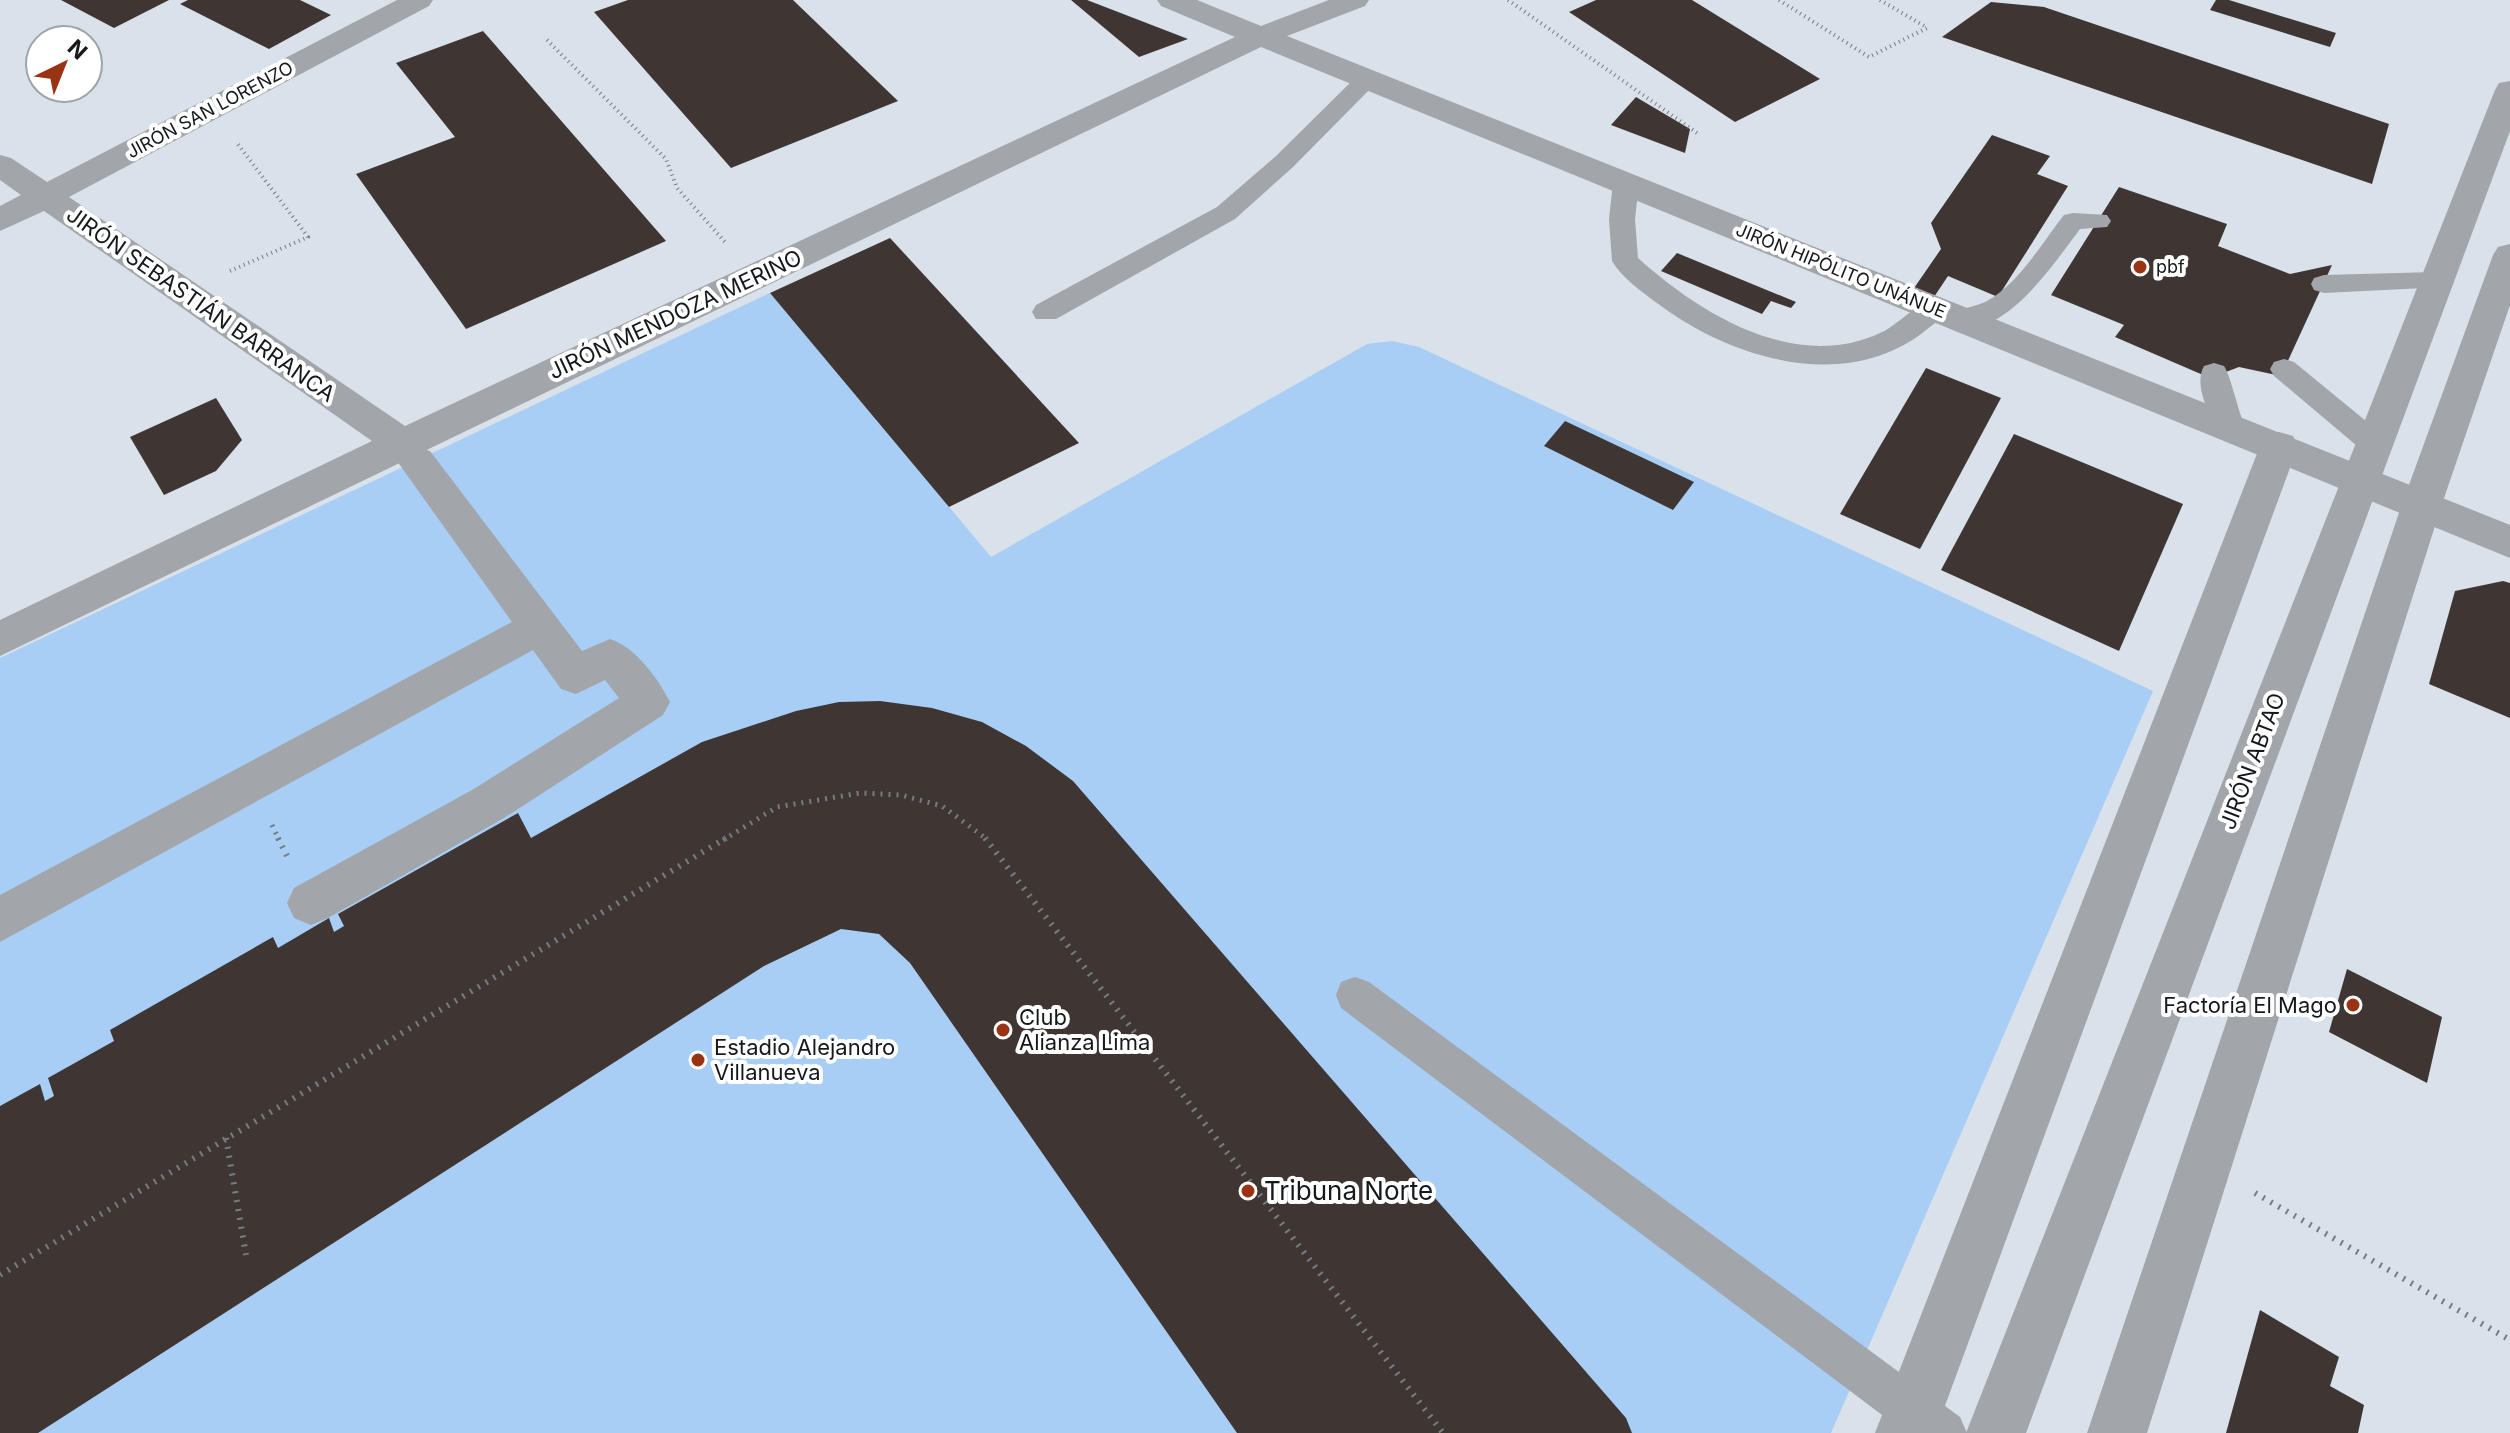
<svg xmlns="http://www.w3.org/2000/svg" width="2510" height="1433" viewBox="0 0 2510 1433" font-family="Inter,sans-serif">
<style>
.green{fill:#a8cef6}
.building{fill:#3f3633}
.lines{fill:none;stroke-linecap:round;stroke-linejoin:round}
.path-far2{stroke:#767c82;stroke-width:4;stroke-dasharray:1 4;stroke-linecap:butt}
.path-far1{stroke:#767c82;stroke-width:5;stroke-dasharray:2 6;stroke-linecap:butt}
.path{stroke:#767c82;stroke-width:6;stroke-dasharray:2 7;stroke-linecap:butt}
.service{fill:#a2a5a9;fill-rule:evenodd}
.pedestrian{fill:#a2a5a9;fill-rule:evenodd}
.minor{fill:#a2a5a9;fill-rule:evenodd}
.tertiary{fill:#a2a5a9;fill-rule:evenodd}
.poi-dot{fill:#9a3214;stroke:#fff;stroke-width:3}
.labels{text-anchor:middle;stroke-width:8;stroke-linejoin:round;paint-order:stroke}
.far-street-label{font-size:18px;fill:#16191c;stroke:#fff}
.far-poi-label{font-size:18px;fill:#16191c;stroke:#fff;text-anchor:start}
.street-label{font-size:22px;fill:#16191c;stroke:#fff}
.poi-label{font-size:22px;fill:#16191c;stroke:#fff;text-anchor:start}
.near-poi-label{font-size:26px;fill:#16191c;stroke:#fff;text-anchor:start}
</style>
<rect width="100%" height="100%" fill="#d9e1ea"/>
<!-- green -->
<path class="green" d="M770 293 991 557 1367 344 1392 341 1419 347 2153 691 1831 1433H0V658Z"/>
<!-- building -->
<g class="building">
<path d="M61 0H169L114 28Z"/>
<path d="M188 0H300L331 15 269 49 180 4Z"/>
<path d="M628 0H793L898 101 731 168 594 12Z"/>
<path d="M1071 0H1087L1188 39 1139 57Z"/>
<path d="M1596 0H1692L1820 79 1735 122 1569 12Z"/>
<path d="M2216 0H2229L2336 33 2330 47 2210 10Z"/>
<path d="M1991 2 2044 7 2389 124 2372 184 1942 37Z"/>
<path d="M483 31 666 241 466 329 356 174 455 137 396 63Z"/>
<path d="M1636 97 1690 129 1685 153 1611 125Z"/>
<path d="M1992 135 2050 156 2037 174 2068 186 1998 297 1948 276 1932 300 1912 291 1941 249 1931 223Z"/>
<path d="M2119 187 2227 224 2218 246 2290 274 2332 265 2281 376 2239 367 2210 378 2115 337 2124 325 2051 295Z"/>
<path d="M890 238 1079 443 949 507 770 293Z"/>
<path d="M1677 253 1796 302 1791 308 1771 301 1762 314 1661 271Z"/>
<path d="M1926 368 2001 398 1920 549 1840 514Z"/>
<path d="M216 398 242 440 216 471 164 495 130 437Z"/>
<path d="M1565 421 1694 482 1673 510 1544 446Z"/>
<path d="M2014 434 2183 504 2119 651 1941 570Z"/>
<path d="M2503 581 2510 583V718L2429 684 2455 591Z"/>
<path d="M880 701 932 708 982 722 1026 746 1073 781 1626 1418 1632 1433H1237L910 963 879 934 841 929 764 966 38 1433H0V1106L40 1084 45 1101 54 1096 48 1078 114 1041 110 1030 273 937 278 948 329 918 334 932 344 926 338 914 518 813 531 838 702 742 796 711 839 702Z"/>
<path d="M2347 969 2442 1017 2427 1083 2329 1032Z"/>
<path d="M2260 1310 2339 1357 2330 1386 2364 1405 2358 1433H2226Z"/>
</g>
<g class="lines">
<!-- path-far2 -->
<g class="path-far2">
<path d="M1508 0 1700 135"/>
<path d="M1779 0 1869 57 1927 28"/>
<path d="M1880 0 1926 27"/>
<path d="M547 40 666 159 677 188 725 242"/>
<path d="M230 271 308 237 237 143"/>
</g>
<!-- path-far1 -->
<g class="path-far1">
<path d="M272 825 279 840"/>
<path d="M723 840 777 807 860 793 901 795 942 806 988 840"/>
</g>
<!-- path -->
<g class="path">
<path d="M278 838 287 856"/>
<path d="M985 838 1443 1433"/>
<path d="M226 1138 246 1255"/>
<path d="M2255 1193 2510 1340"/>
<path d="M0 1275 726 838"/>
</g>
<!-- service -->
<g class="service">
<path d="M1367 72 1375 74 1379 79 1375 84 1293 167 1235 219 1056 319H1036L1032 312 1036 305 1217 207 1275 157 1359 74Z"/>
<path d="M1626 175 1639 183 1635 219 1638 258C1699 313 1795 373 1880 333 1901 324 1920 296 1944 302L1948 309C1941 319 1930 327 1921 334 1841 393 1728 357 1657 303 1641 291 1622 278 1612 261L1609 219 1613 183Z"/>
<path d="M2073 213 2107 215 2111 221 2107 227 2080 229C2054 263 2004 341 1952 327L1948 320C1956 307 1974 308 1987 301 2019 283 2042 243 2064 215Z"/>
<path d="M2435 272 2445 275 2448 281 2445 287 2324 293 2314 290 2311 284 2314 278 2324 275Z"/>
<path d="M2284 359 2294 362 2383 435 2388 443 2383 451 2373 454 2363 451 2274 376 2270 369 2274 362Z"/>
<path d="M2214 363 2224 366C2231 377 2238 411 2245 427L2240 434 2230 438 2220 434C2210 417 2193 385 2204 366Z"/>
<path d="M1355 977 1369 982 1960 1417 1967 1433H1906L1341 1008 1336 995 1341 982Z"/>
</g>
<!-- pedestrian -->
<g class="pedestrian">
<path d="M2279 432 2293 436 2298 446 1935 1433H1875L2260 446 2265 436Z"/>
<path d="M416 447 430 451 582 651 610 639C635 647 658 678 670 702L663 715 504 818 328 918 311 925 294 918 287 903 294 888 472 790 619 698 605 680 576 694 561 689 533 650 0 942V895L512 622 397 461 402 451Z"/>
</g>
<!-- minor -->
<path class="minor" d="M397 0H433L429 6 69 197 405 426 1235 37 1161 6 1157 0H1197L1261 26 1329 0H1369L1365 6 1287 36 2510 525V558L1261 47 0 656V620L372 441 44 211 0 231V206L21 195 0 180V155L11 158 47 182Z"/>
<!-- tertiary -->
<g class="tertiary">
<path d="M2510 81V131L2026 1433H1966L2495 90 2499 83Z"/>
<path d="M2510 244V305L2442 504 2147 1433H2087L2402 504 2493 255 2498 247Z"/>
</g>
</g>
<!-- markers -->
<g class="poi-dot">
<circle cx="2140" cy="267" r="8"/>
<circle cx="2353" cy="1005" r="8"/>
<circle cx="1003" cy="1030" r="8"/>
<circle cx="698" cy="1060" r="8"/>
<circle cx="1248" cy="1191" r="8"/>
</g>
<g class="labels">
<!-- far-street labels -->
<g class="far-street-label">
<text transform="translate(210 110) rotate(-28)" y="6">JIRÓN SAN LORENZO</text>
<text transform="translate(1841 271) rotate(22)" y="6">JIRÓN HIPÓLITO UNÁNUE</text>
</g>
<!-- far-poi labels -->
<g class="far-poi-label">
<text x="2156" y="273">pbf</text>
</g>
<!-- street labels -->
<g class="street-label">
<text transform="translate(201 304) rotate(35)" y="8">JIRÓN SEBASTIÁN BARRANCA</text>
<text transform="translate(675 314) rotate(-25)" y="8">JIRÓN MENDOZA MERINO</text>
<text transform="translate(2252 761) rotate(-69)" y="8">JIRÓN ABTAO</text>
</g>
<!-- poi labels -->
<g class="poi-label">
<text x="2337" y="1013" text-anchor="end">Factoría El Mago</text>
<text x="1019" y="1025">Club<tspan x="1019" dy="25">Alianza Lima</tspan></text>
<text x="714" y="1055">Estadio Alejandro<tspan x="714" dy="25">Villanueva</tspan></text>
</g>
<!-- near-poi labels -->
<g class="near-poi-label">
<text x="1264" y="1200">Tribuna Norte</text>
</g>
</g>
<!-- north arrow -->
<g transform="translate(64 64) rotate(43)"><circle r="38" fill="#ffffff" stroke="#a2a3a4" stroke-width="2"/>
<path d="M0-6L14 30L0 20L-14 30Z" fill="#9a3214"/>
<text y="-12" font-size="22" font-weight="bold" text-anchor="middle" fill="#16191c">N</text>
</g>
</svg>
